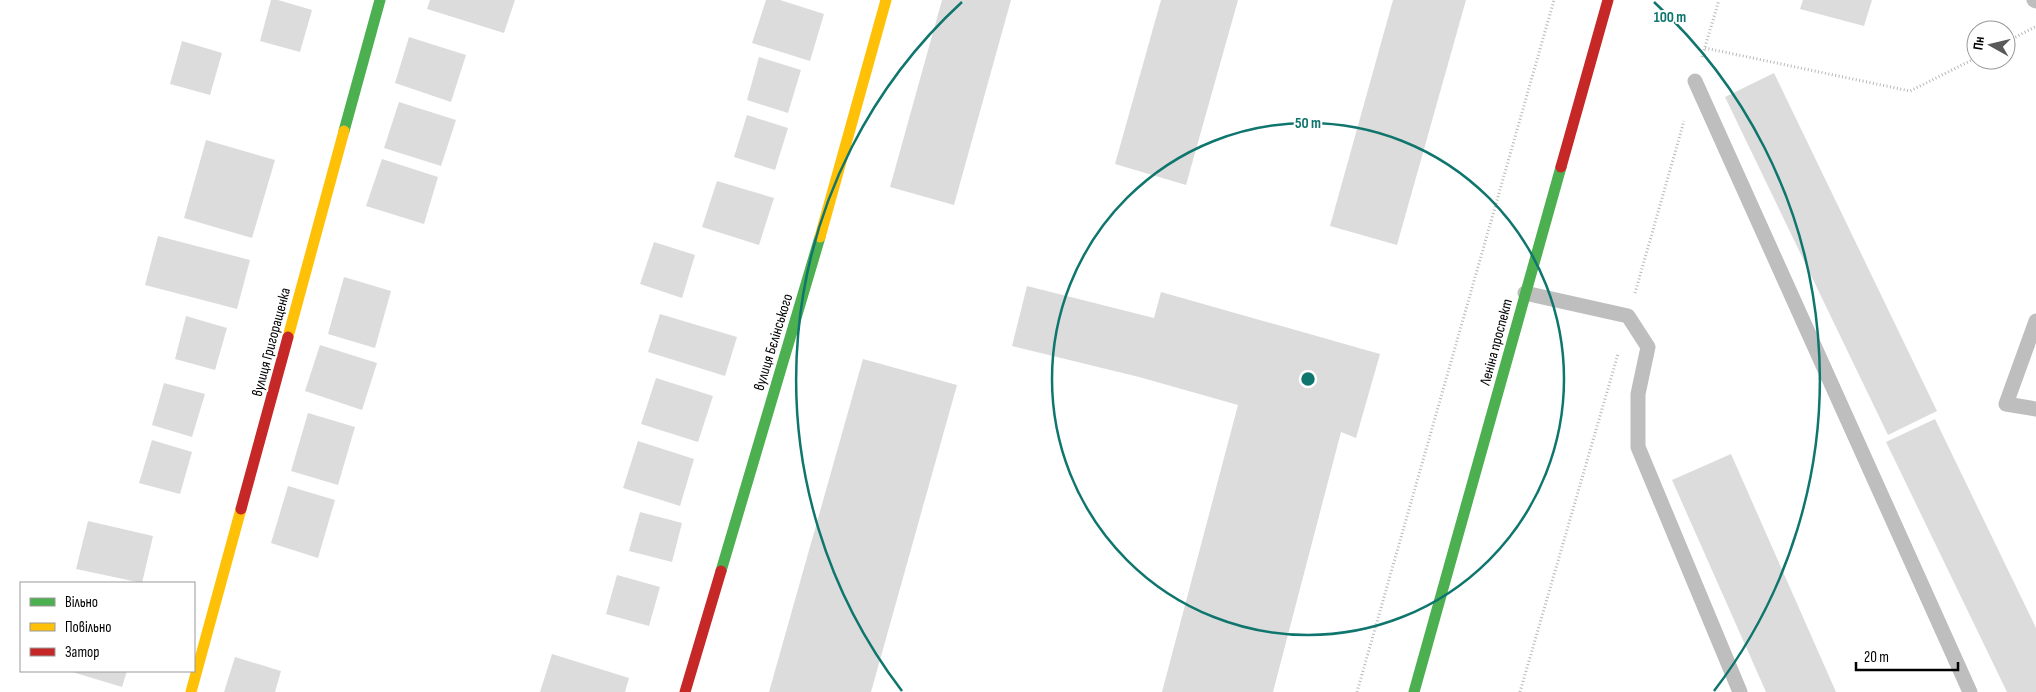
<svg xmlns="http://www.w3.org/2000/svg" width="2036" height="692" viewBox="0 0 2036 692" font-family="'Sofia Sans Condensed',sans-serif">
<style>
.building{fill:#dcdcdc}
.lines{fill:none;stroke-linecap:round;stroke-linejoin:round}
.path{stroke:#b8b8b8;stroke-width:3;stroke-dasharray:1 2.5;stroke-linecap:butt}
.lane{stroke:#bebebe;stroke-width:15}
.fast{stroke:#4caf50;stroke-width:11}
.slow{stroke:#ffc107;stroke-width:11}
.jam{stroke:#c62828;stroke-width:11}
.ring{fill:none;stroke:#0f766e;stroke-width:2.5}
.labels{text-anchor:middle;stroke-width:4;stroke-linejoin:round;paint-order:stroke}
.street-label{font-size:15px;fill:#000;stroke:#fff}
.centre{fill:#0f766e;stroke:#fff;stroke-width:2.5}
.ring-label{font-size:15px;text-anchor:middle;font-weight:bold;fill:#0f766e;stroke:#fff;stroke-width:4;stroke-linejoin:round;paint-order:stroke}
</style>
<rect width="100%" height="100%" fill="#fff"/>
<!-- building -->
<g class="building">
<path d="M271 0H278L312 10 300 52 260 41Z"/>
<path d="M430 0H515L504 33 427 9Z"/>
<path d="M766 0H780L824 14 810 61 752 43Z"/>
<path d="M942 0H1011L954 205 890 187Z"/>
<path d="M1161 0H1238L1186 185 1115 164Z"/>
<path d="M1393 0H1466L1397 245 1330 226Z"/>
<path d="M1803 0H1872L1864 26 1800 9Z"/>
<path d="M409 37 466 55 451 102 395 83Z"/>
<path d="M182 41 222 53 210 95 170 84Z"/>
<path d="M759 57 801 70 788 113 747 100Z"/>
<path d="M1774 73 1937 411 1888 435 1725 97Z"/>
<path d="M399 102 456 120 441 166 384 148Z"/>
<path d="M747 115 788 128 775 170 734 157Z"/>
<path d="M206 140 275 160 252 238 184 218Z"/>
<path d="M382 159 438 177 424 224 366 206Z"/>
<path d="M717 181 774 198 759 245 702 227Z"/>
<path d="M158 236 250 260 237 309 145 285Z"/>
<path d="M654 242 695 255 682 298 640 284Z"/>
<path d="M344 277 391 291 375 348 328 334Z"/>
<path d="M1027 286 1154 318 1161 292 1380 354 1356 438 1341 432 1273 692H1162L1238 405 1139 377 1012 346Z"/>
<path d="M660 314 737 337 725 376 648 352Z"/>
<path d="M186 316 227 328 215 370 175 359Z"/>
<path d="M320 345 377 363 362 410 305 391Z"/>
<path d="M863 359 957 385 871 692H769Z"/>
<path d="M656 378 713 396 698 442 641 424Z"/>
<path d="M164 383 205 394 192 437 152 425Z"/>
<path d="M308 413 355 427 338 485 291 471Z"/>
<path d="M1935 419 2036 628V692H2007L1886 442Z"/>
<path d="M152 440 192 452 180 494 139 483Z"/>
<path d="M638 441 694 459 680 506 623 488Z"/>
<path d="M1731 454 1836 692H1766L1672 480Z"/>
<path d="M288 486 335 500 318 558 271 543Z"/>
<path d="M640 512 682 523 672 562 629 551Z"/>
<path d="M88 521 153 536 142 583 76 569Z"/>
<path d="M617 575 660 587 649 626 606 614Z"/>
<path d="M552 654 629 678 625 692H540Z"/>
<path d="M235 657 281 671 275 692H224Z"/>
<path d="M69 671H127L122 687Z"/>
</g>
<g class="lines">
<!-- path -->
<g class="path">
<path d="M2006 42 2035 27"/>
<path d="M1705 48 1910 91 1976 58"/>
<path d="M1702 57 1719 0"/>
<path d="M1635 293 1684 121"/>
<path d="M1357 692 1554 0"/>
<path d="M1520 692 1618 354"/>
</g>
<!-- lane -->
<g class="lane">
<path d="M2034 0 2036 1"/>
<path d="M1695 81 1970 692"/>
<path d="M1525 293 1628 316 1648 347 1638 394V447L1740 692"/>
<path d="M2036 321 2006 404 2036 409"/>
</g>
<!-- fast -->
<g class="fast">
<path d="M344 131 380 0"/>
<path d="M721 571 820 237"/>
<path d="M1414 692 1561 167"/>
</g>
<!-- slow -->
<g class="slow">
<path d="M820 237 886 0"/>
<path d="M288 337 344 131"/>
<path d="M191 692 241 509"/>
</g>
<!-- jam -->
<g class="jam">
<path d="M1561 167 1608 0"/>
<path d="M241 509 288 337"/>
<path d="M685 692 721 571"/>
</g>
</g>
<!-- distance rings -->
<g class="ring">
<circle cx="1308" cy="379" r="256"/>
<path d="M902 691A512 512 0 0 1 962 2M1654 2A512 512 0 0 1 1714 691"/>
</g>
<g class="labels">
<!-- street labels -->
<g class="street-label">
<text transform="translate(271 342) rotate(-75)" y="5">вулиця Григоращенка</text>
<text transform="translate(773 342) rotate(-73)" y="5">вулиця Бєлінського</text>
<text transform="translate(1496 342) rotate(-75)" y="5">Леніна проспект</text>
</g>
</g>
<circle cx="1308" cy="379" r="8" class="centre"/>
<g class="ring-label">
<text x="1670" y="22">100 m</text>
<text x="1308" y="128">50 m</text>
</g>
<!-- legend -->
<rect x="20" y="582" width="175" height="90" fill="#ffffff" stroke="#999999"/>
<rect x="30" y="598" width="25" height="8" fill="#4caf50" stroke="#999999"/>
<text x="65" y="607" font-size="15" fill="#000000">Вільно</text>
<rect x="30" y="623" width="25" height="8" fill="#ffc107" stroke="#999999"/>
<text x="65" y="632" font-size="15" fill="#000000">Повільно</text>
<rect x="30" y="648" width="25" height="8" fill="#c62828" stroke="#999999"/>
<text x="65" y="657" font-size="15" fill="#000000">Затор</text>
<!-- north arrow -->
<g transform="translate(1991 45) rotate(278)"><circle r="24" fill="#ffffff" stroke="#999999"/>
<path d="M0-4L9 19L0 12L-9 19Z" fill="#595959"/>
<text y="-8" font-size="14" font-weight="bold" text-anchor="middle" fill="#000000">Пн</text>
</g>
<!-- scale -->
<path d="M1856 662v8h102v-8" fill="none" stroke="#000000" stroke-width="2.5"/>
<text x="1864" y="662" font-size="15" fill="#000000" stroke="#ffffff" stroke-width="4" paint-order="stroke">20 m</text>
</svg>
